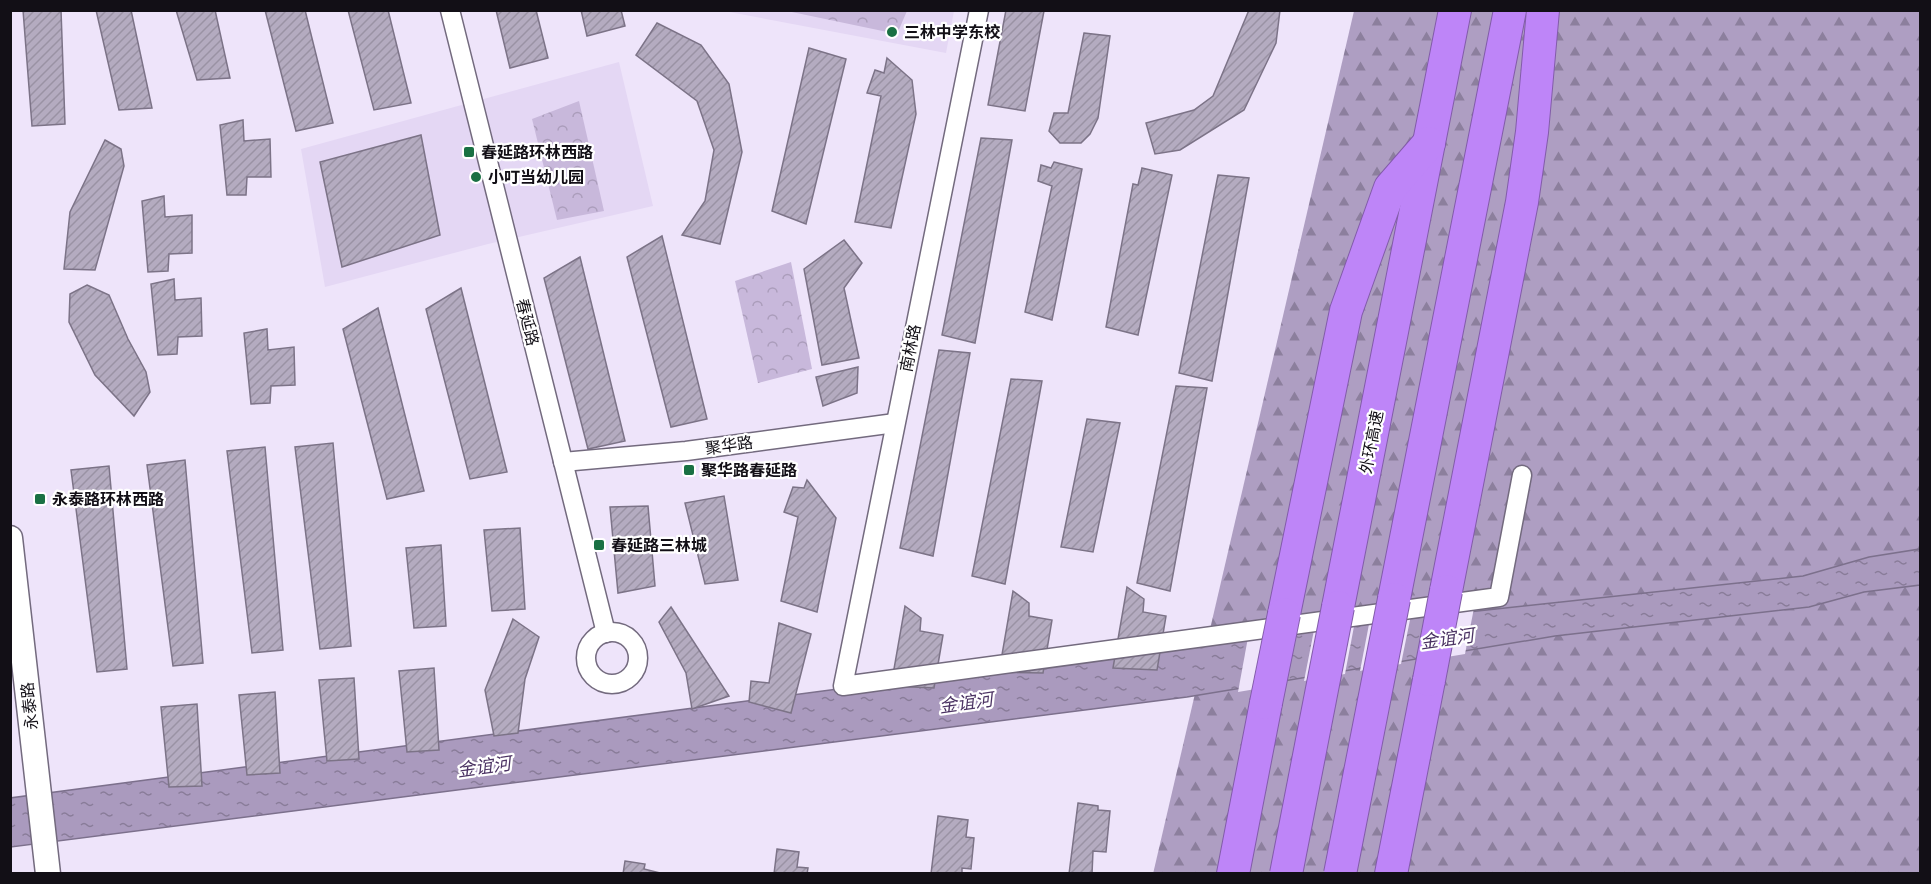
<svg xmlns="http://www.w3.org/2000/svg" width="1931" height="884" viewBox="0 0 1931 884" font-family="Helvetica,'Noto Sans SC',sans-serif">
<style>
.built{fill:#e4d7f4}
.forest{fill:url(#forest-firs)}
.park{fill:url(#park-crowns)}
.water{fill:url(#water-ripples);stroke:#7c708c;stroke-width:1.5}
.pier{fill:#eee4fa}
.building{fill:url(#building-hatch);stroke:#7c7387;stroke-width:1.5}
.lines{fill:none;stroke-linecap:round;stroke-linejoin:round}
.street-casing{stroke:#736a7e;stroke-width:21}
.secondary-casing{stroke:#736a7e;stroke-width:27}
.highway-casing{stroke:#825ca9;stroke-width:34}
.street{stroke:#fff;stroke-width:18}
.secondary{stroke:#fff;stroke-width:24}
.highway{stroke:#be85f8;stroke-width:32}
.highway-bridge-casing{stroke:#825ca9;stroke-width:34;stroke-linecap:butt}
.highway-bridge{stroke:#be85f8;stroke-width:32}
.poi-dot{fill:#197043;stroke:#fff;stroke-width:2}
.labels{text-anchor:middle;stroke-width:4.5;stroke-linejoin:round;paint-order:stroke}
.poi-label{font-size:16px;font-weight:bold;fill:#120f16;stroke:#fff;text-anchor:start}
.street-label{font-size:16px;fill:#120f16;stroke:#fff}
.water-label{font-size:18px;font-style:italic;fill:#4b3363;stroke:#fff}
</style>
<defs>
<pattern id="forest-firs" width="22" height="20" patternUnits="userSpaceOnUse" patternTransform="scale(1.5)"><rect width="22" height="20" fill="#ae9ec2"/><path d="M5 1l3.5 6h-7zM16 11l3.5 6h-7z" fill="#8c7f9d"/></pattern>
<pattern id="park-crowns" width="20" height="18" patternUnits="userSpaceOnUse" patternTransform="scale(1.5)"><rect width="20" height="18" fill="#c8b8db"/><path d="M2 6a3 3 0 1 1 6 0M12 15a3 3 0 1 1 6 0" fill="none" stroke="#ab9dbb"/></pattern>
<pattern id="water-ripples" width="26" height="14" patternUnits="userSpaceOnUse" patternTransform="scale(1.5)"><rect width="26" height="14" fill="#aa9abe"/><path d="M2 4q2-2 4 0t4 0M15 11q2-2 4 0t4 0" fill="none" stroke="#897c99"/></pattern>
<pattern id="building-hatch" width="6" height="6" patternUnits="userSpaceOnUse" patternTransform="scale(1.5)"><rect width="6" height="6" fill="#b4abc0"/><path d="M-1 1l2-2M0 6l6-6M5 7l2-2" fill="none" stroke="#9a92a4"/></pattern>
</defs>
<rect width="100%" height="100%" fill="#eee4fa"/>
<!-- built -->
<g class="built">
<path d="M724 11H954L946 53Z"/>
<path d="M619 62 653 206 488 244 325 287 301 149Z"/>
</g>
<!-- forest -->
<path class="forest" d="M1354 11H1920V873L1153 874Z"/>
<!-- park -->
<g class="park">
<path d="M787 11H907L897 34Z"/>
<path d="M579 101 604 211 557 220 532 119Z"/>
<path d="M791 262 812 369 758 383 735 281Z"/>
</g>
<!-- water -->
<path class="water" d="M1920 549V585L1864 592 1809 607 1555 636 1187 697 11 847 10 798 1209 640 1803 576 1869 557Z"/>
<!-- pier -->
<g class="pier">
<path d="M1474 608 1465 654 1423 661 1432 613Z"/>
<path d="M1411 615 1401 664 1360 671 1370 619Z"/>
<path d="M1355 621 1345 674 1304 681 1315 625Z"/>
<path d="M1291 628 1280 685 1238 692 1249 632Z"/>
</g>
<!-- building -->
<g class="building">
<path d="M23 10H61L65 124 32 126Z"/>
<path d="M96 10H131L152 108 119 110Z"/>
<path d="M176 10H215L230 78 197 80Z"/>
<path d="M265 10H305L333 123 296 131Z"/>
<path d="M348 10H388L411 103 374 110Z"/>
<path d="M496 10H536L548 58 510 68Z"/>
<path d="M581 10H621L625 26 587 36Z"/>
<path d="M1006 10 1044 11 1025 111 988 105Z"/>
<path d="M1249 10H1280L1276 43 1244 110 1180 150 1155 154 1146 123 1194 110 1213 96Z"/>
<path d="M657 23 701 45 729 84 742 152 720 244 682 235 705 201 714 150 697 101 636 55Z"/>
<path d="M1084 33 1110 36 1098 118 1090 134 1081 143H1060L1049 131 1054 113H1068Z"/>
<path d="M809 48 846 59 806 224 772 211Z"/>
<path d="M887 58 912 80 916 114 891 228 855 222 881 96 867 93 875 70 884 73Z"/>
<path d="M243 120 244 141 270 139 271 177H247L246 195H227L220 125Z"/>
<path d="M421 135 440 235 342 267 320 162Z"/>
<path d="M981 138 1012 140 975 343 942 335Z"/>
<path d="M105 140 121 149 124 166 95 270 64 269 70 212Z"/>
<path d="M1054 162 1082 169 1052 320 1025 312 1052 186 1038 181 1041 165 1051 168Z"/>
<path d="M1142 168 1172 175 1138 335 1106 327 1133 184 1138 185Z"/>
<path d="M1218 175 1249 178 1212 381 1179 373Z"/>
<path d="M164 196 165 217 192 215V253L169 254 168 271 148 272 142 201Z"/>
<path d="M662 236 707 419 671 427 627 257Z"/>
<path d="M844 240 862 263 844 288 859 358 822 365 804 269Z"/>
<path d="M580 257 625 441 588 449 544 278Z"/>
<path d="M174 279 175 300 201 298 202 336 178 337 177 354 158 355 151 284Z"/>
<path d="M87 285 109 295 128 339 146 372 150 392 134 416 95 375 69 322 70 294Z"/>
<path d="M461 288 507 472 470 479 426 309Z"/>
<path d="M378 308 424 491 387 499 343 329Z"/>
<path d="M267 329 268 350 294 347 295 385 271 386 270 403 251 404 244 333Z"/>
<path d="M939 350 970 353 933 556 900 548Z"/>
<path d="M858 367 857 393 823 406 816 377Z"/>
<path d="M1011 379 1042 381 1005 584 972 576Z"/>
<path d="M1176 386 1207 388 1170 591 1137 583Z"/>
<path d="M1087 419 1120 423 1093 552 1061 547Z"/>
<path d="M333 443 351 646 320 649 295 447Z"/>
<path d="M265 447 283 650 252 653 227 451Z"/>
<path d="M185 460 203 663 173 666 147 465Z"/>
<path d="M109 466 127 669 97 672 71 470Z"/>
<path d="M807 480 836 518 817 612 781 601 798 517 784 512 793 487 804 488Z"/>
<path d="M724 496 738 580 705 584 685 503Z"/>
<path d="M648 506 655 586 618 593 610 507Z"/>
<path d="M520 528 525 609 492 611 484 530Z"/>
<path d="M441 545 446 626 414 628 406 548Z"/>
<path d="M1127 587 1144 599 1143 612 1166 616 1157 670 1113 668Z"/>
<path d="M1013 591 1029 603V616L1052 620 1043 673 999 672Z"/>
<path d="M905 606 921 618 920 631 943 635 934 688 891 686Z"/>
<path d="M671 607 729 696 692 709 686 673 659 622Z"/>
<path d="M513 619 539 637 525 679 518 733 494 736 485 690Z"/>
<path d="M779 623 811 634 791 713 749 702 751 681 769 683Z"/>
<path d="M434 668 439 750 407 752 399 671Z"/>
<path d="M354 678 359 759 327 761 319 680Z"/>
<path d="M275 692 280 773 247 775 239 695Z"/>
<path d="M197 704 202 786 169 787 161 707Z"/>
<path d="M1078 803 1098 806V810L1110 811 1106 852 1093 851 1092 874H1069Z"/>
<path d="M938 816 968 820 966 837 974 838 971 869 962 868V874H931Z"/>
<path d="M777 849 799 852 797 867 808 868 807 874H774Z"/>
<path d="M625 861 645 864 644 869 664 874H623Z"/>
</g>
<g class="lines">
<!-- street casing -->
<g class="street-casing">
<g id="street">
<path d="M450 10 606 633"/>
<path d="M979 10 843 686 1499 597 1522 475"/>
<path d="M563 462 686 451 895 423"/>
<circle cx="612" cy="658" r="26"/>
</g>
</g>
<!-- secondary casing -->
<g class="secondary-casing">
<path id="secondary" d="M10 538 48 874"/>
</g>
<!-- highway casing -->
<g class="highway-casing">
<g id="highway">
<path d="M1446 591 1522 202 1532 132 1543 10"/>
<path d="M1394 599 1510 10"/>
<path d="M1338 607 1455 10"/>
<path d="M1284 614 1346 311 1390 188 1429 143"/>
<path d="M1233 874 1266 703"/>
<path d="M1391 874 1429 680"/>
</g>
</g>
<!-- street -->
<use href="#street" class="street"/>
<!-- secondary -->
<use href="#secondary" class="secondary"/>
<!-- highway -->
<use href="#highway" class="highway"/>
<!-- highway-bridge casing -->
<g class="highway-bridge-casing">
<g id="highway-bridge">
<path d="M1429 680 1446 591"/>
<path d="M1266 703 1284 614"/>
<path d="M1286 874 1338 607"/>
<path d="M1340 874 1394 599"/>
</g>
</g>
<!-- highway-bridge -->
<use href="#highway-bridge" class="highway-bridge"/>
</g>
<!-- markers -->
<g class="poi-dot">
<circle cx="892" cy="32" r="6"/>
<rect x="463" y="146" width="12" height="12" rx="3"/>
<circle cx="476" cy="177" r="6"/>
<rect x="683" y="464" width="12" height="12" rx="3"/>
<rect x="34" y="493" width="12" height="12" rx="3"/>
<rect x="593" y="539" width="12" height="12" rx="3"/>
</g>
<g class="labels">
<!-- poi labels -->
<g class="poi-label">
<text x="904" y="38">三林中学东校</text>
<text x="481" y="158">春延路环林西路</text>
<text x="488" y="183">小叮当幼儿园</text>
<text x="701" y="476">聚华路春延路</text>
<text x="52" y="505">永泰路环林西路</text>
<text x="611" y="551">春延路三林城</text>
</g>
<!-- street labels -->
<g class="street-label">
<text transform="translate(528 322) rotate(76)" y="6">春延路</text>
<text transform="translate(910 348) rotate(-79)" y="6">南林路</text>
<text transform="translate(1371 442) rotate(-79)" y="6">外环高速</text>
<text transform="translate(729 445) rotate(-8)" y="6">聚华路</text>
<text transform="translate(29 706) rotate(-96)" y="6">永泰路</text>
</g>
<!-- water labels -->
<g class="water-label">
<text transform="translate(1447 639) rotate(-8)" y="6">金谊河</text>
<text transform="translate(966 703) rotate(-8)" y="6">金谊河</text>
<text transform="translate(484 767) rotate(-8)" y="6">金谊河</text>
</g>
</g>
<!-- border -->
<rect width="1931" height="884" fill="none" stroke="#120f16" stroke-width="24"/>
</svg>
